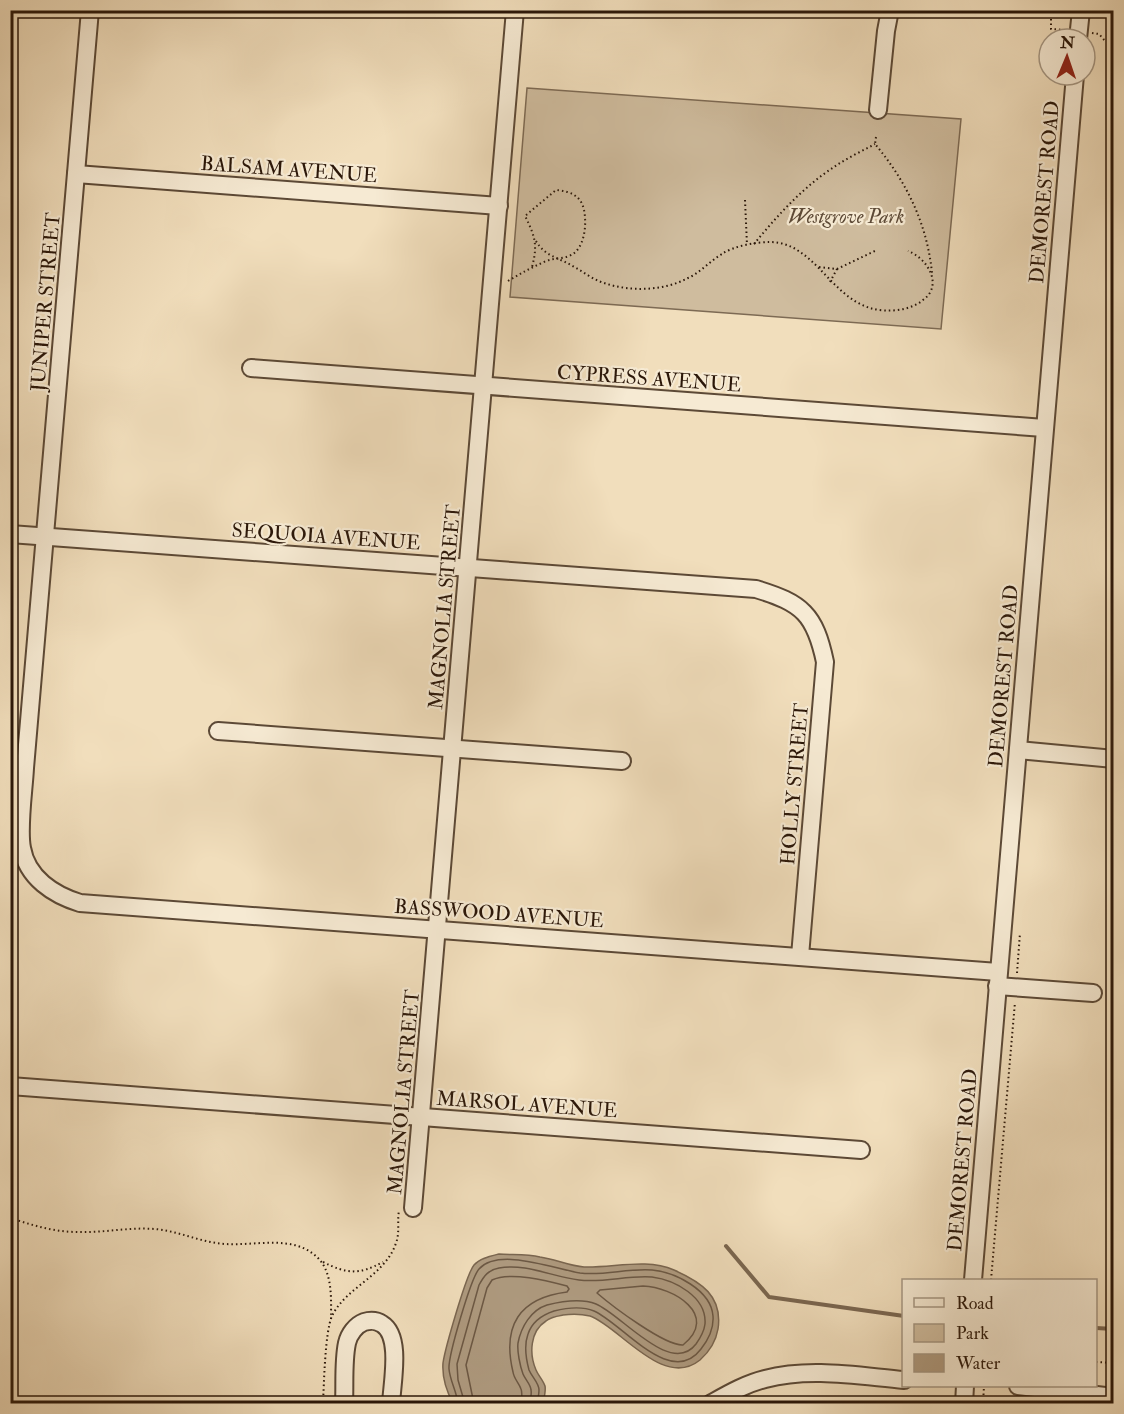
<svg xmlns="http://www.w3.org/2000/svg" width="1124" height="1414" viewBox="0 0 1124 1414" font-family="'IM FELL Double Pica',serif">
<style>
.green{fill:#cfbc9e;stroke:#7d6a54;stroke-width:1.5}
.water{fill:#ae9a7f;stroke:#7a6650;stroke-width:1.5}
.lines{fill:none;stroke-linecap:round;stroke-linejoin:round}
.shore{stroke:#6c5844;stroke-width:1.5}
.stream{stroke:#7a6650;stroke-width:4}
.minor-casing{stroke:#5c4936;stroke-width:20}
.path{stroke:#2b1709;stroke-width:2;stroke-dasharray:1.5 3;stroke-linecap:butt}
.minor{stroke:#f6ead3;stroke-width:16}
.labels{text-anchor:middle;stroke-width:4.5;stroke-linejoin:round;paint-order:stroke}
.street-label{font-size:20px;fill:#2b1709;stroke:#f6ead3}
.park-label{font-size:20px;font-style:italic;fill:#5c4936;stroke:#f6ead3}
</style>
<rect width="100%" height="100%" fill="#f1debc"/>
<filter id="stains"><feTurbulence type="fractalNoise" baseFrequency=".00333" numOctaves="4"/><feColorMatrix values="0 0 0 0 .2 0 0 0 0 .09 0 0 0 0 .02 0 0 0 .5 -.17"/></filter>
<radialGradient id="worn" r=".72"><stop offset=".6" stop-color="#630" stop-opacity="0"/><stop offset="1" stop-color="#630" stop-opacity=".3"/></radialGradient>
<!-- green -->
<path class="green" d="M527 88 961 119 941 329 510 297Z"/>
<!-- water -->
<path class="water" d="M499 1254C513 1255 527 1254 540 1257 555 1259 569 1266 584 1267 614 1268 646 1258 674 1270 701 1282 723 1296 718 1329 716 1341 709 1352 700 1360 663 1390 619 1326 590 1316 581 1314 572 1314 563 1315 557 1316 550 1317 546 1321 530 1331 529 1354 536 1370 538 1375 543 1380 545 1386 546 1391 544 1398 543 1403H453C447 1392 442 1377 443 1363 445 1349 466 1275 474 1265 480 1258 491 1256 499 1254Z"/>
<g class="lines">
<!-- shore -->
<g class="shore">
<path d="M643 1286C673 1287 720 1315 683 1345 665 1346 612 1306 597 1293L600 1290Z"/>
<path d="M458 1404C457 1392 450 1381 449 1369 448 1356 471 1278 479 1269 499 1247 555 1269 580 1273 604 1276 628 1268 652 1270 675 1272 711 1290 713 1316 714 1329 709 1339 701 1349 671 1389 622 1323 594 1311 582 1306 566 1308 554 1311 542 1315 532 1322 528 1334 524 1345 526 1359 529 1370 532 1377 539 1383 539 1390 539 1394 538 1399 537 1404"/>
<path d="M465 1404 458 1380 457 1364 479 1285C484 1276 488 1270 499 1268 526 1263 553 1277 579 1280 604 1283 628 1275 652 1277 675 1280 707 1297 705 1324 704 1332 701 1337 696 1344 671 1377 621 1314 596 1304 581 1298 563 1301 547 1305 531 1310 521 1327 518 1343 517 1351 520 1366 523 1374 525 1379 531 1385 531 1390 532 1394 530 1400 530 1404"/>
<path d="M474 1404 466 1365 487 1288 492 1280C510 1271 548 1281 567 1286L569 1289 567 1292C519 1298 502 1326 513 1372 514 1379 519 1383 521 1389 523 1394 521 1399 521 1404"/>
</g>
<!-- stream -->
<g class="stream">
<path d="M726 1246 769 1297 904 1316"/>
<path d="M1096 1328 1114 1329"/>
</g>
<!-- minor casing -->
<g class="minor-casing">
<g id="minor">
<path d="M90 10 25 768C24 789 18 828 22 848 27 878 54 895 80 903L998 972"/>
<path d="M1111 10 1114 11"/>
<path d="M1078 39 1081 10"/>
<path d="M878 110 886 31 890 10"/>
<path d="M76 174 499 206"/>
<path d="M251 368 1044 428"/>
<path d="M10 534 756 589C802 603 815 614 825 662L800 956"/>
<path d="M218 731 622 761"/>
<path d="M1018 750 1114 759"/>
<path d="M997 986 1093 993"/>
<path d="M10 1086 861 1150"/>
<path d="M413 1208 515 10"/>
<path d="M973 1280 1075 75"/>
<path d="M1018 1386 1114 1397"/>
<path d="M344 1404C345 1384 343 1362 347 1343 349 1334 356 1325 364 1322 371 1320 376 1320 382 1324 402 1336 392 1383 391 1404"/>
<path d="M710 1404C728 1394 745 1384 765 1379 810 1367 858 1376 904 1380"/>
<path d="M964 1404 965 1386"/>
</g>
</g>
<!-- path -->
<g class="path">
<path d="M1051 10V29L1065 30"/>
<path d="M1092 33 1099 34 1106 42 1114 43"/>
<path d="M876 137 875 144C906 181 927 223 932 273"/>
<path d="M745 200 747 245"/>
<path d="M536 241C545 257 561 258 576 268 585 273 594 280 604 283 630 292 664 291 688 278 701 272 710 261 722 254 734 246 755 242 770 242 813 242 830 296 870 308 886 313 910 311 923 300 944 285 927 258 908 251"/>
<path d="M754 244C777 216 803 187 834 167 847 158 862 151 875 144"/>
<path d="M819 267 837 269 877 250"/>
<path d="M508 281C521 273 533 267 546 261 554 258 562 259 569 256 585 250 587 224 584 210 581 195 569 191 556 190L525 216C535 236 538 245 532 267"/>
<path d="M830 282 837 269"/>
<path d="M1017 973 1020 933"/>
<path d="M10 1218C32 1225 54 1232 77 1232 103 1233 129 1227 155 1229 179 1231 202 1243 226 1244 256 1246 294 1234 318 1258 333 1273 331 1300 331 1319"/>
<path d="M323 1262C347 1274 359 1275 383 1262"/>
<path d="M991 1280 1015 1002"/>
<path d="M1096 1362 1114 1363"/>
<path d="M323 1404C324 1383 325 1332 332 1316 346 1287 385 1276 396 1243 400 1233 397 1220 399 1211"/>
<path d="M983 1404 984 1386"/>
</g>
<!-- minor -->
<use href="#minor" class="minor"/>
</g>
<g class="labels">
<!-- street labels -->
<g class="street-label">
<text transform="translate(289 169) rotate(4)" y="7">BALSAM AVENUE</text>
<text transform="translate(1044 192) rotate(-85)" y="7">DEMOREST ROAD</text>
<text transform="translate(45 302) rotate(-85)" y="7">JUNIPER STREET</text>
<text transform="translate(649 378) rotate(4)" y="7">CYPRESS AVENUE</text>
<text transform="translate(326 536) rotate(4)" y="7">SEQUOIA AVENUE</text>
<text transform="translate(444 607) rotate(-85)" y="7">MAGNOLIA STREET</text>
<text transform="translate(1003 676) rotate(-85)" y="7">DEMOREST ROAD</text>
<text transform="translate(794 784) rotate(-85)" y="7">HOLLY STREET</text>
<text transform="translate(499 913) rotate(4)" y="7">BASSWOOD AVENUE</text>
<text transform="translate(403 1092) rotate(-85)" y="7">MAGNOLIA STREET</text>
<text transform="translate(527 1104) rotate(4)" y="7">MARSOL AVENUE</text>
<text transform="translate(962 1160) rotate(-85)" y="7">DEMOREST ROAD</text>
</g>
<!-- park labels -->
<g class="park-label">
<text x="846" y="223">Westgrove Park</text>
</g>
</g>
<!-- margin -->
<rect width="1124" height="1414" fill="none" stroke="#f1debc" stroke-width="36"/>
<rect x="12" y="12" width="1100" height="1390" fill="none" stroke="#2b1709" stroke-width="3"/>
<rect x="18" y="18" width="1088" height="1378" fill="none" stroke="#2b1709" stroke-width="1.5"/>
<!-- legend -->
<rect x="902" y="1279" width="195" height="108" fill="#f6ead3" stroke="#a59682" stroke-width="1.5"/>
<rect x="914" y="1298" width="30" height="9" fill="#f6ead3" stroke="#a59682" stroke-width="1.5"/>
<text x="956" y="1309" font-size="18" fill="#2b1709">Road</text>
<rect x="914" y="1324" width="30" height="18" fill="#cfbc9e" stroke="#a59682" stroke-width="1.5"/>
<text x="956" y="1339" font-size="18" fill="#2b1709">Park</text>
<rect x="914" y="1354" width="30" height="18" fill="#ae9a7f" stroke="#a59682" stroke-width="1.5"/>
<text x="956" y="1369" font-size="18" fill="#2b1709">Water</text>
<!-- north arrow -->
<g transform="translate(1067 57) rotate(2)"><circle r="28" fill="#f6ead3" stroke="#a59682" stroke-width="1.5"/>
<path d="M0-4.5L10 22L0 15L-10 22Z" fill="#8f2418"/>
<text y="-9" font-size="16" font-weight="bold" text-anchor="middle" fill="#2b1709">N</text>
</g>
<rect width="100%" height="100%" filter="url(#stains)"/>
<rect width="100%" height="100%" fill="url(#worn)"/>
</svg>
